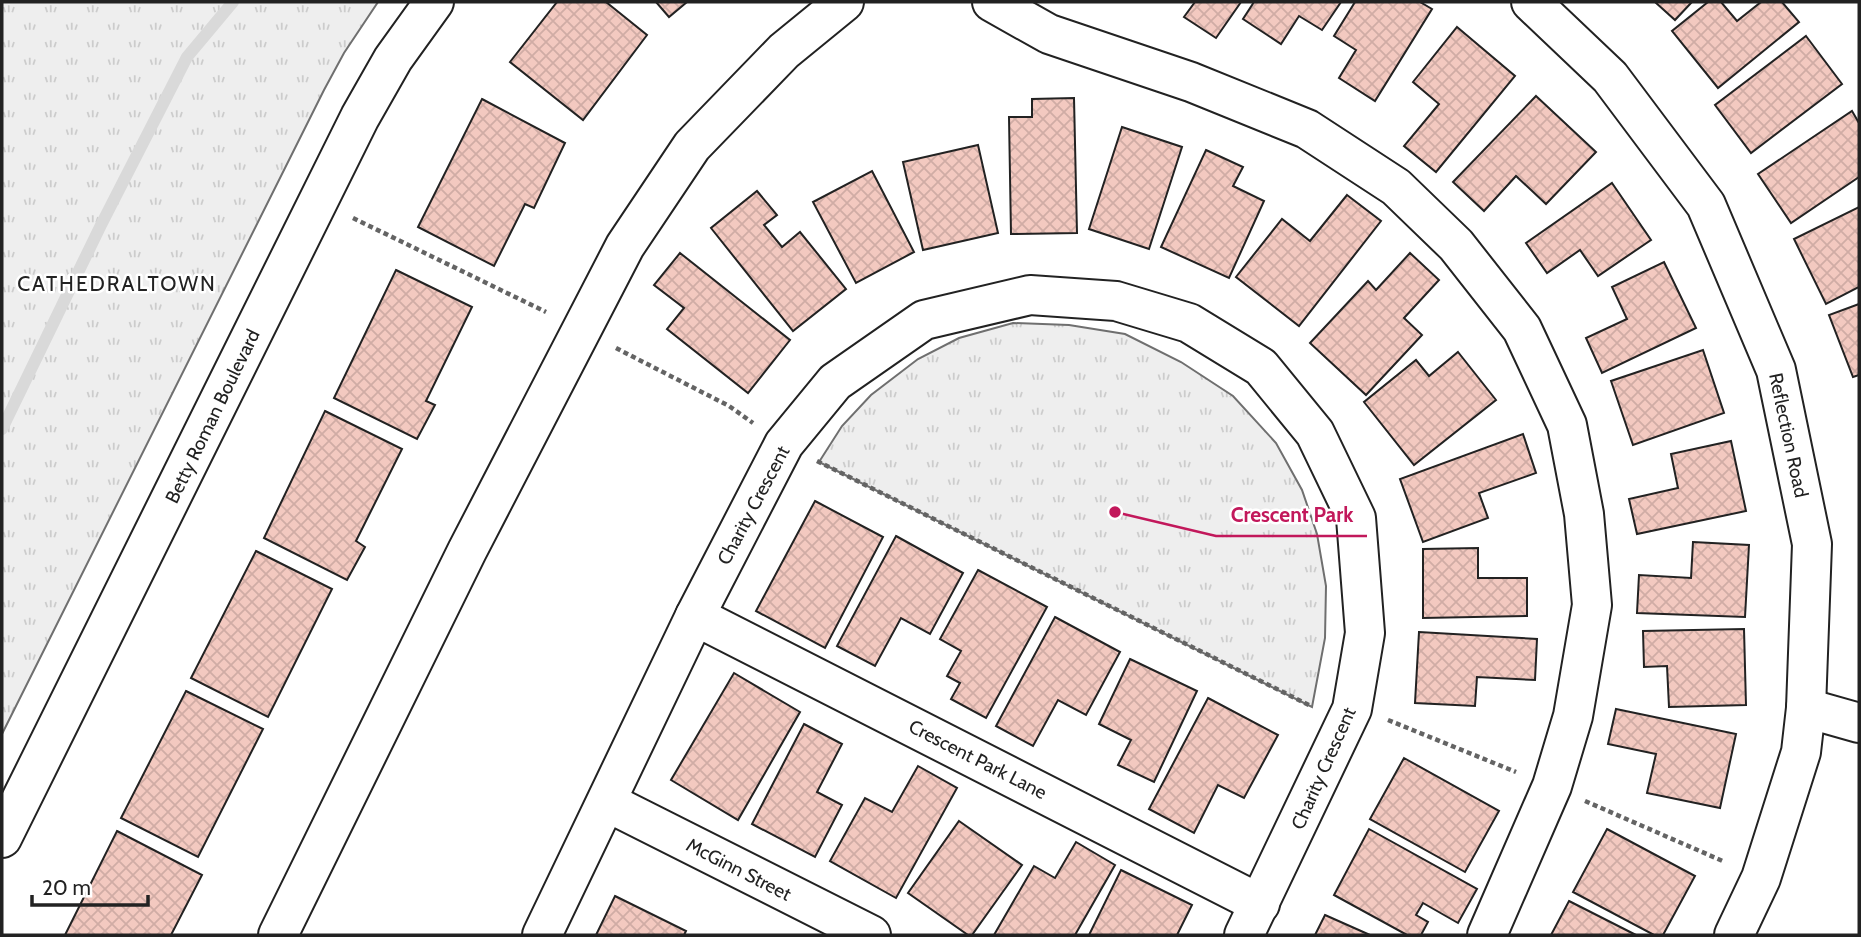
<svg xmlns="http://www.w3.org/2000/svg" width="1861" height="937" viewBox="0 0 1861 937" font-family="Cabin,sans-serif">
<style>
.park{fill:url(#park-tufts);stroke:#6f6f6f;stroke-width:2}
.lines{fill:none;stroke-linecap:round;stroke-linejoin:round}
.stream{stroke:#d9d9d9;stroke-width:12}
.building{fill:url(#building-cross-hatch);stroke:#222;stroke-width:2}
.minor-casing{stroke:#222;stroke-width:42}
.path{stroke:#646464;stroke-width:4.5;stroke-dasharray:5 3.5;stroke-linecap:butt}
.minor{stroke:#fff;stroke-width:38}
.labels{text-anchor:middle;stroke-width:5;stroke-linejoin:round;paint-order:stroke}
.street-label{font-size:19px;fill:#222;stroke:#fff}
.neighbourhood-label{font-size:21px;letter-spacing:2px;fill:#222;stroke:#fff}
.leader{fill:none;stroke:#c2185b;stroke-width:2.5}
.callout-dot{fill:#c2185b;stroke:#fff;stroke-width:2.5}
.callout-label{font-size:21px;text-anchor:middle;font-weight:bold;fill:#c2185b;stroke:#fff;stroke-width:5;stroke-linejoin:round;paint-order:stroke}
</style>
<defs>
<pattern id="park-tufts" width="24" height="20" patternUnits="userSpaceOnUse" patternTransform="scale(1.75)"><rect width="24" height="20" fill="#eee"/><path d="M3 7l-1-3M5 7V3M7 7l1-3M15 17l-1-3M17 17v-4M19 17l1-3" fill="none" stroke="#ccc"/></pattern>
<pattern id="building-cross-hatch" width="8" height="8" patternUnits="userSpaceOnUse" patternTransform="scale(1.75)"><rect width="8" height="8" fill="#f3c9c0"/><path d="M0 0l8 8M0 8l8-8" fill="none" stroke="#d0aca5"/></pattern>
</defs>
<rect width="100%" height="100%" fill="#fff"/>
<!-- park -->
<g class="park">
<path d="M2 2H378L344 53 324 90 2 734Z"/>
<path d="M1013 323 1069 325 1125 334 1181 362 1233 396 1276 443 1302 490 1317 534 1326 586 1325 638 1312 707 819 462 842 426 871 395 918 359 959 338Z"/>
</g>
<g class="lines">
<!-- stream -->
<path class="stream" d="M2 429 101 225 187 57 233 2"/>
</g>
<!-- building -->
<g class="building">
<path d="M557 2H606L647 35 583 120 510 62Z"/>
<path d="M656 2H687L669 17Z"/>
<path d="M1195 2H1241L1216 38 1184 17Z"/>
<path d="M1254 2H1341L1322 30 1299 16 1281 44 1243 19Z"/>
<path d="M1355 2H1420L1432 9 1375 101 1339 78 1356 50 1334 36Z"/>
<path d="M1655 2H1692L1675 20Z"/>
<path d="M1708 2H1721L1737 21 1761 2H1782L1799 22 1718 88 1672 31Z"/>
<path d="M1457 27 1515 76 1436 172 1404 146 1439 104 1413 82Z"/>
<path d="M1806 36 1842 84 1751 153 1715 105Z"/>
<path d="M1536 96 1596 152 1546 204 1516 176 1484 211 1453 182Z"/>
<path d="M1074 98 1077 233 1011 234 1009 117H1032V99Z"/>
<path d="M482 99 565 143 534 208 525 204 494 266 418 227Z"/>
<path d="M1852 111 1859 123V177L1791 223 1758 174Z"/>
<path d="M1122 127 1182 147 1149 249 1089 229Z"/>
<path d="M978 145 998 233 923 250 903 162Z"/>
<path d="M1206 150 1243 167 1233 186 1264 201 1229 278 1161 247Z"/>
<path d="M872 171 914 252 856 283 813 202Z"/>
<path d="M1612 183 1651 240 1598 276 1580 250 1547 273 1526 243Z"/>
<path d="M757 191 777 215 764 225 782 247 800 232 846 289 793 331 711 228Z"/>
<path d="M1347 195 1381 221 1299 326 1236 277 1282 219 1310 241Z"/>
<path d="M1859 207V287L1826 304 1794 239Z"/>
<path d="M680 253 790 340 748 393 667 329 684 308 654 285Z"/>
<path d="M1410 253 1439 280 1404 318 1422 335 1366 395 1310 343 1368 281 1376 290Z"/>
<path d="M1664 262 1696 328 1602 373 1586 338 1627 319 1612 287Z"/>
<path d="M396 270 472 307 426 401 435 405 417 439 334 398Z"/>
<path d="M1859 304V375L1853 377 1829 315Z"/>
<path d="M1703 350 1724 413 1633 445 1611 381Z"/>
<path d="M1458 352 1496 400 1414 465 1364 402 1416 360 1429 376Z"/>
<path d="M325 411 402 449 356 541 365 547 347 580 264 538Z"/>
<path d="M1523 434 1536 473 1479 493 1488 518 1423 542 1400 479Z"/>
<path d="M1731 441 1746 511 1637 534 1629 499 1678 488 1671 454Z"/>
<path d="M815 501 883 537 825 648 756 611Z"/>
<path d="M896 536 963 573 930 634 901 618 875 666 837 646Z"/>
<path d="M1693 542 1749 545 1745 617 1637 613 1639 575 1691 578Z"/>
<path d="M1478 548V578H1527V616L1423 618V549Z"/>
<path d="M256 551 332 589 268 717 191 678Z"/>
<path d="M978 570 1047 607 986 718 951 699 960 683 947 676 961 651 940 639Z"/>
<path d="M1055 617 1120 652 1086 715 1058 700 1033 746 996 726Z"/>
<path d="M1744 629 1746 705 1669 707 1667 666 1644 667 1643 631Z"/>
<path d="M1419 632 1537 639 1535 680 1477 677 1475 706 1415 703Z"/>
<path d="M1130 659 1197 691 1154 782 1118 765 1131 740 1099 724Z"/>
<path d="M734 673 800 712 738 820 671 780Z"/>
<path d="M186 691 263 729 198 857 121 818Z"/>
<path d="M1208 698 1278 735 1244 798 1218 785 1194 833 1149 809Z"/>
<path d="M1616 709 1736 734 1720 808 1647 793 1656 754 1608 744Z"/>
<path d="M804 724 842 744 817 792 842 805 815 857 752 824Z"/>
<path d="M1404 758 1499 811 1465 872 1370 819Z"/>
<path d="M918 766 957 788 896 898 830 861 865 798 892 812Z"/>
<path d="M959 821 1022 865 972 935H968L908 893Z"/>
<path d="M1369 829 1477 889 1458 923 1423 903 1416 915 1428 922 1421 935H1407L1334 895Z"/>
<path d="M1607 829 1695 876 1663 935H1654L1573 892Z"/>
<path d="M117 831 202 875 171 935H65Z"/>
<path d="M1076 842 1115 865 1075 935H994L1034 866 1055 878Z"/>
<path d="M1121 870 1192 905 1177 935H1089Z"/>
<path d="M615 896 686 931 684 935H596Z"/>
<path d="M1569 901 1636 935H1551Z"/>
<path d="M1325 915 1370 935H1315Z"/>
</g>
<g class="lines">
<!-- minor casing -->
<g class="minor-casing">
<g id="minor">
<path d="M992 2 1049 34 1191 82 1307 129 1396 187 1456 245 1522 329 1567 425 1584 514 1592 605 1573 716 1552 786 1487 935"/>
<path d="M1531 2 1610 77 1706 205 1776 370 1812 544 1806 708 1801 752 1761 878 1734 935"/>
<path d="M695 616 1260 904"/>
<path d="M1806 708 1859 723"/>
<path d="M607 802 871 935"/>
<path d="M2 838 360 117 393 59 434 2"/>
<path d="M278 935 467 551 625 246 692 146 784 51 844 2"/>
<path d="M542 935 695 616 784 444 835 382 924 320 1030 295 1116 301 1189 323 1261 367 1315 433 1356 518 1365 633 1352 709 1244 935"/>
</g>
</g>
<!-- path -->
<g class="path">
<path d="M353 218 546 312"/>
<path d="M616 348 729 406 753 423"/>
<path d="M817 461 1311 706"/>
<path d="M1388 720 1516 772"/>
<path d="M1585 801 1725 862"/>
</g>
<!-- minor -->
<use href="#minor" class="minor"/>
</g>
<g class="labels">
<!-- street labels -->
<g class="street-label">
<text transform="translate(212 416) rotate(-64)" y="7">Betty Roman Boulevard</text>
<text transform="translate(1789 435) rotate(78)" y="7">Reflection Road</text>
<text transform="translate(753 505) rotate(-62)" y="7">Charity Crescent</text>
<text transform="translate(978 759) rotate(27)" y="7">Crescent Park Lane</text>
<text transform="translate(1323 768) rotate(-66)" y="7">Charity Crescent</text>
<text transform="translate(739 869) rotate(27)" y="7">McGinn Street</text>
</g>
<!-- neighbourhood labels -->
<g class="neighbourhood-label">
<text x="117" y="291">CATHEDRALTOWN</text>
</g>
</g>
<!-- callouts -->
<path class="leader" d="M1115 512L1216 536H1367"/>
<circle class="callout-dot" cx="1115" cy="512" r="7"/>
<g class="callout-label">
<text x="1292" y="522">Crescent Park</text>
</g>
<!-- border -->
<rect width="1861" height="937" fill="none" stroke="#222222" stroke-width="7"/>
<!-- scale -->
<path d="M32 895v10h116v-10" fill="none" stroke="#222222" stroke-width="3.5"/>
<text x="42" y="895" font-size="21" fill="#222222" stroke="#ffffff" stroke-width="5" paint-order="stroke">20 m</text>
</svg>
